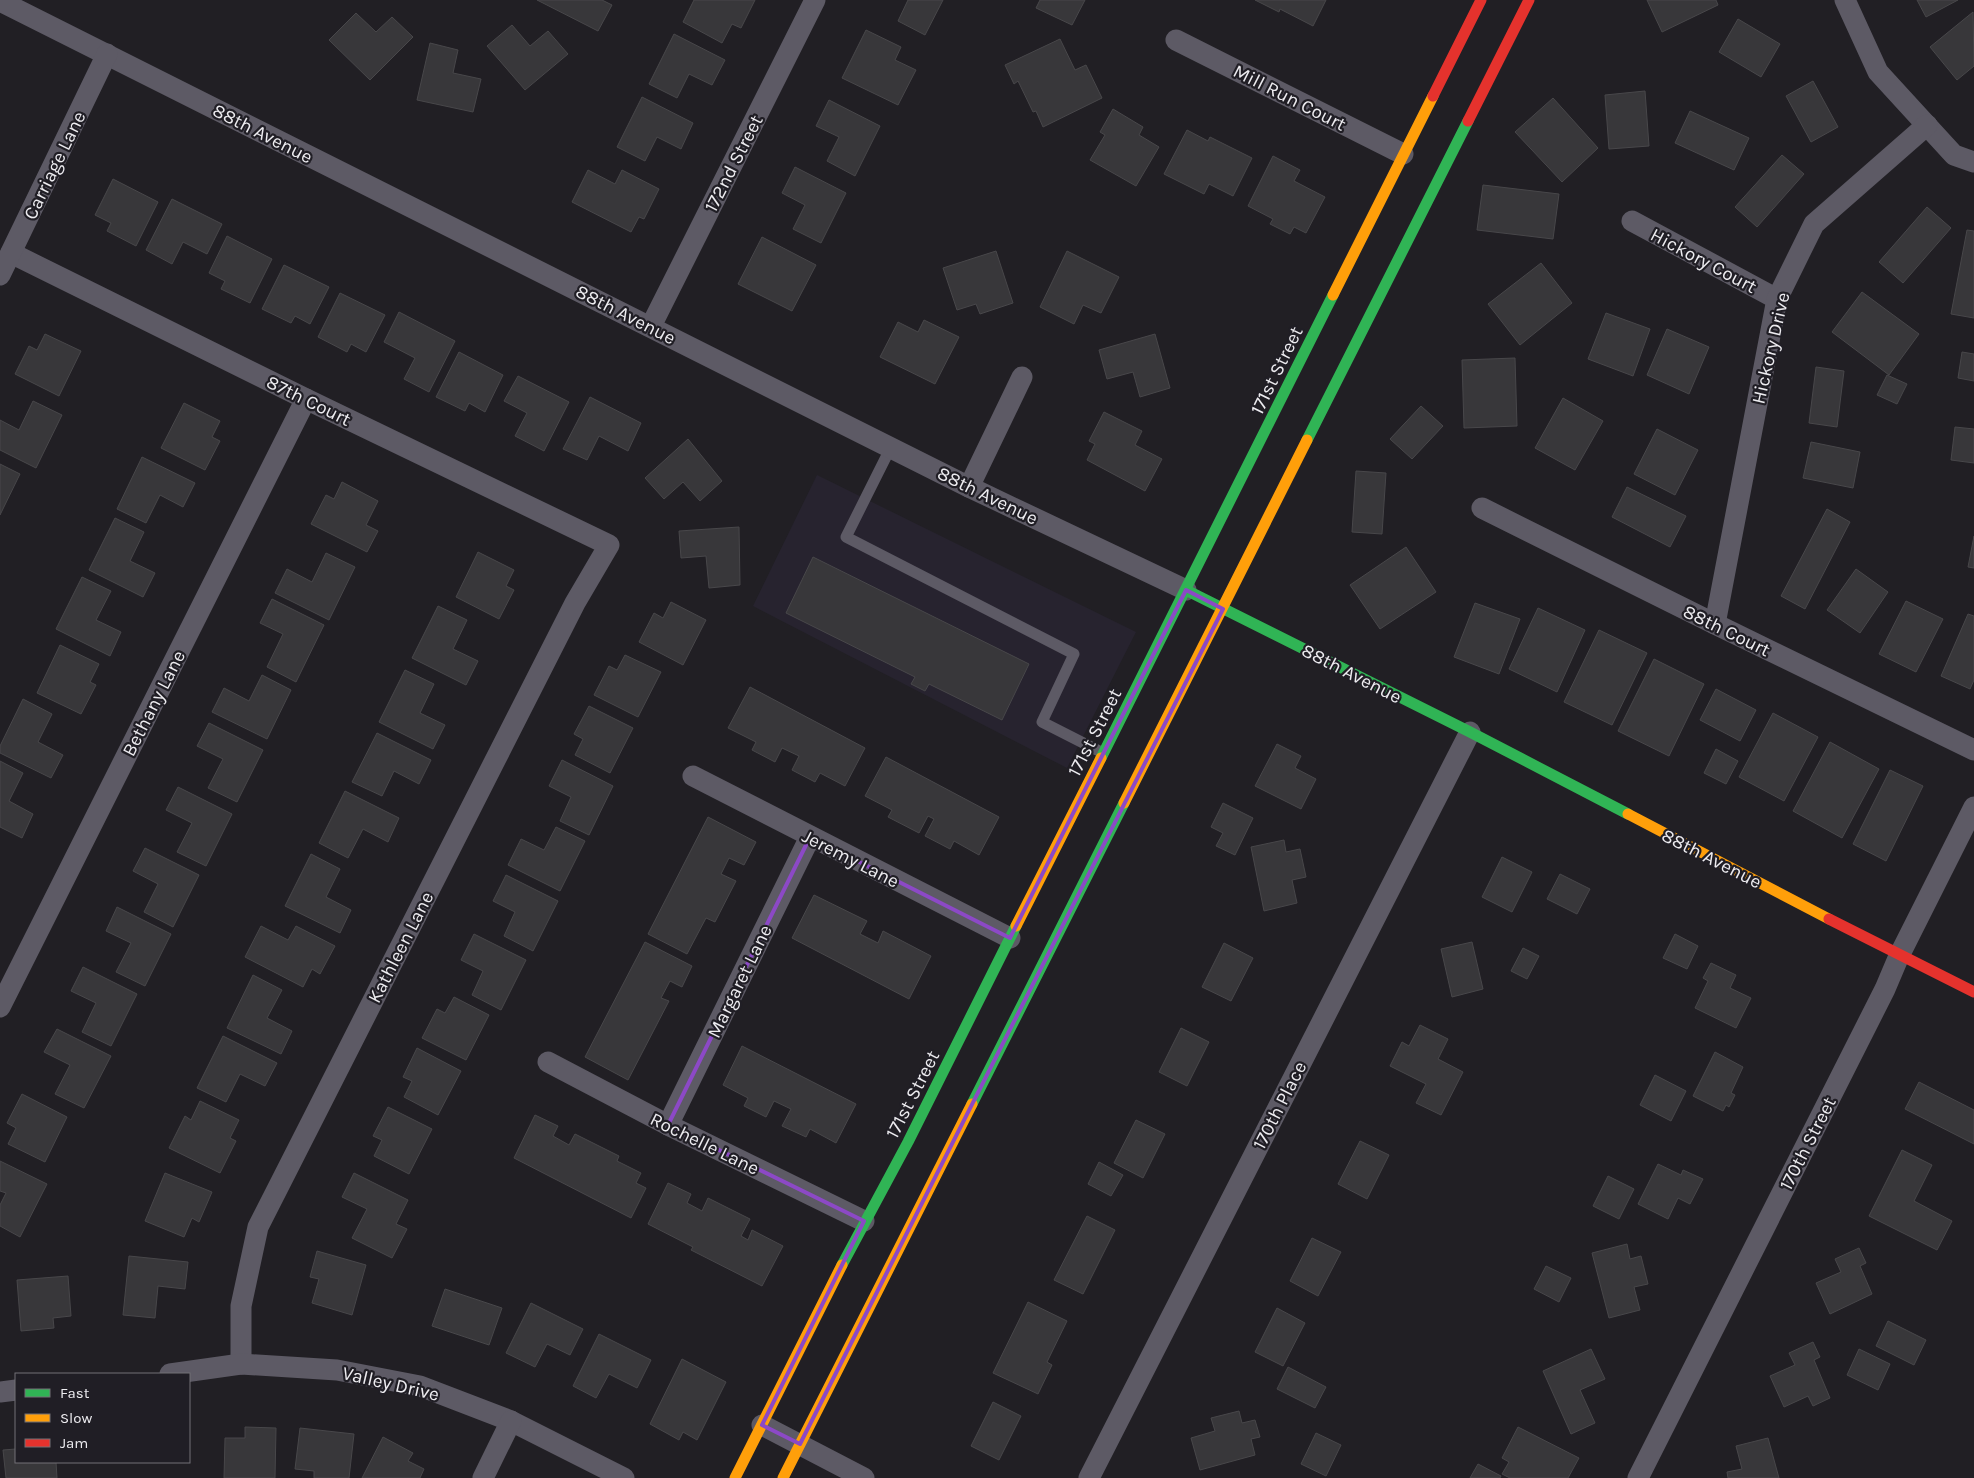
<svg xmlns="http://www.w3.org/2000/svg" width="1974" height="1478" viewBox="0 0 1974 1478" font-family="Karla,sans-serif">
<style>
.built{fill:#27232f}
.building{fill:#38373a;stroke:#48474a}
.lines{fill:none;stroke-linecap:round;stroke-linejoin:round}
.lane{stroke:#5d5a65;stroke-width:11}
.street{stroke:#5d5a65;stroke-width:21}
.fast{stroke:#30b455;stroke-width:11}
.slow{stroke:#ff9f0a;stroke-width:11}
.jam{stroke:#e5322d;stroke-width:11}
.marked{fill:none;stroke:#8c49c6;stroke-width:4;stroke-linejoin:round}
.labels{text-anchor:middle;stroke-width:4.5;stroke-linejoin:round;paint-order:stroke}
.street-label{font-size:19px;fill:#edecf0;stroke:#201e25}
</style>
<rect width="100%" height="100%" fill="#211f24"/>
<!-- built -->
<path class="built" d="M817 475 1136 632 1067 768 753 606Z"/>
<!-- building -->
<g class="building">
<path d="M537 0H602L612 5 598 31Z"/>
<path d="M694 0H755L741 28 732 24 722 43 683 22Z"/>
<path d="M908 0H943L925 35 898 21Z"/>
<path d="M1040 0H1085L1072 25 1036 8Z"/>
<path d="M1255 0H1326L1313 26 1280 9 1279 12Z"/>
<path d="M1647 0H1716L1718 5 1662 32Z"/>
<path d="M1917 0H1958L1926 17Z"/>
<path d="M1973 12 1974 66 1957 80 1930 47Z"/>
<path d="M356 13 376 32 392 17 413 37 370 80 329 40Z"/>
<path d="M1738 19 1780 44 1761 77 1719 52Z"/>
<path d="M512 25 530 46 548 31 568 54 525 90 487 46Z"/>
<path d="M866 30 901 47 895 60 916 70 898 105 842 78Z"/>
<path d="M674 34 725 60 712 85 689 74 677 98 649 84Z"/>
<path d="M1060 39 1075 70 1086 65 1102 98 1043 127 1036 111 1033 112 1018 81 1014 84 1005 65Z"/>
<path d="M430 43 458 50 453 73 481 79 473 112 417 100Z"/>
<path d="M1813 81 1838 127 1811 142 1786 96Z"/>
<path d="M1645 91 1649 146 1609 149 1605 95Z"/>
<path d="M642 97 693 123 681 149 657 137 645 161 617 147Z"/>
<path d="M1553 98 1598 148 1562 182 1515 132Z"/>
<path d="M829 100 880 126 855 176 827 161 839 137 816 126Z"/>
<path d="M1113 109 1143 127 1139 135 1159 147 1136 186 1090 160 1105 135 1100 132Z"/>
<path d="M1690 111 1749 138 1734 170 1675 143Z"/>
<path d="M1187 130 1208 141 1210 137 1252 158 1233 196 1209 184 1204 194 1164 174Z"/>
<path d="M1782 155 1804 174 1757 227 1735 207Z"/>
<path d="M1273 156 1300 170 1294 181 1325 197 1306 233 1294 227 1290 234 1270 224 1273 219 1248 206Z"/>
<path d="M795 167 846 193 821 243 793 229 805 205 782 193Z"/>
<path d="M588 170 615 184 622 170 659 189 644 219 639 217 631 232 572 202Z"/>
<path d="M113 179 158 202 136 246 107 231 111 223 95 215Z"/>
<path d="M1483 185 1559 194 1553 239 1477 230Z"/>
<path d="M172 199 222 224 207 254 183 242 172 264 146 250Z"/>
<path d="M1927 207 1951 228 1903 283 1879 262Z"/>
<path d="M1967 230 1974 231V318L1951 314Z"/>
<path d="M227 236 272 259 250 303 221 289 225 281 209 273Z"/>
<path d="M762 237 816 265 792 311 738 284Z"/>
<path d="M996 251 1013 303 980 314 976 304 957 310 943 268Z"/>
<path d="M1067 251 1119 277 1101 313 1083 305 1074 324 1040 307Z"/>
<path d="M1541 263 1572 303 1520 345 1488 304Z"/>
<path d="M284 265 329 287 310 324 295 316 291 323 262 309Z"/>
<path d="M1862 292 1919 334 1889 375 1832 332Z"/>
<path d="M340 293 385 315 366 352 351 344 347 352 318 337Z"/>
<path d="M399 312 455 341 429 392 404 379 415 358 384 342Z"/>
<path d="M1606 313 1650 329 1633 376 1588 359Z"/>
<path d="M924 320 959 337 935 384 880 357 898 322 918 332Z"/>
<path d="M1667 329 1709 347 1689 394 1647 375Z"/>
<path d="M45 334 81 351 59 396 15 374 29 346 37 350Z"/>
<path d="M1155 334 1170 388 1140 397 1133 372 1107 379 1099 350Z"/>
<path d="M459 352 503 375 485 412 469 403 465 411 436 397Z"/>
<path d="M1962 352 1974 354V381L1958 378Z"/>
<path d="M1515 358 1517 426 1464 428 1462 360Z"/>
<path d="M1816 367 1844 371 1837 427 1809 423Z"/>
<path d="M1887 375 1907 384 1897 404 1877 395Z"/>
<path d="M518 376 569 402 544 451 515 436 527 413 504 401Z"/>
<path d="M590 397 641 423 628 451 599 436 587 460 563 449Z"/>
<path d="M1563 398 1603 421 1575 470 1535 448Z"/>
<path d="M33 401 62 415 36 468 0 450V420L19 430Z"/>
<path d="M184 403 220 421 212 437 220 441 205 470 161 448Z"/>
<path d="M1421 406 1443 426 1412 459 1390 439Z"/>
<path d="M1104 412 1142 431 1135 445 1162 459 1145 491 1087 460 1095 444 1089 441Z"/>
<path d="M1955 427 1974 429V463L1951 460Z"/>
<path d="M1657 429 1698 450 1675 495 1634 474Z"/>
<path d="M688 439 722 481 700 501 683 482 664 499 645 478Z"/>
<path d="M1811 442 1860 452 1853 488 1803 478Z"/>
<path d="M142 457 195 483 183 507 160 495 146 523 117 509Z"/>
<path d="M0 464 20 474 0 515Z"/>
<path d="M1356 471 1386 473 1382 534 1352 532Z"/>
<path d="M342 482 378 501 366 525 378 531 367 552 311 524 326 495 334 499Z"/>
<path d="M1627 487 1686 516 1670 547 1612 517Z"/>
<path d="M1827 509 1850 522 1805 609 1781 596Z"/>
<path d="M115 518 144 532 130 561 155 573 143 597 89 570Z"/>
<path d="M739 527 740 585 709 588 706 556 681 558 679 531Z"/>
<path d="M1974 536V568L1968 567Z"/>
<path d="M1406 547 1436 592 1380 629 1350 585Z"/>
<path d="M478 552 514 570 506 586 514 590 499 619 456 597Z"/>
<path d="M326 553 355 567 329 620 275 593 287 569 312 582Z"/>
<path d="M813 557 1029 664 1002 720 929 684 925 691 911 684 915 677 786 613Z"/>
<path d="M1856 569 1888 592 1860 633 1827 610Z"/>
<path d="M82 577 111 591 96 620 121 632 110 656 56 629Z"/>
<path d="M272 599 324 625 296 682 267 667 283 634 260 623Z"/>
<path d="M1906 601 1943 619 1916 672 1879 654Z"/>
<path d="M671 602 706 620 683 665 639 642 654 613 663 618Z"/>
<path d="M1475 603 1520 619 1499 674 1454 657Z"/>
<path d="M438 606 467 620 453 649 478 661 466 685 412 658Z"/>
<path d="M1538 608 1585 630 1557 692 1509 669Z"/>
<path d="M1968 614 1974 616V680L1970 689 1941 676Z"/>
<path d="M1599 630 1647 653 1612 725 1564 702Z"/>
<path d="M60 645 99 664 90 682 96 685 81 714 37 693Z"/>
<path d="M625 655 661 672 638 717 594 695 609 666 617 670Z"/>
<path d="M1654 659 1704 684 1669 756 1618 731Z"/>
<path d="M405 670 434 684 420 713 445 725 433 749 379 722Z"/>
<path d="M262 675 291 690 267 739 212 712 224 688 249 701Z"/>
<path d="M750 687 865 748 845 786 820 773 815 782 792 770 799 756 782 748 775 762 752 750 756 742 728 728Z"/>
<path d="M1716 689 1756 710 1740 741 1700 720Z"/>
<path d="M23 699 52 714 38 742 63 755 51 778 0 753V746Z"/>
<path d="M589 706 633 728 610 773 575 755 583 739 574 734Z"/>
<path d="M1773 713 1818 737 1784 801 1739 777Z"/>
<path d="M209 723 263 750 237 802 208 788 223 759 197 746Z"/>
<path d="M377 733 431 760 419 784 394 771 382 796 352 782Z"/>
<path d="M1830 742 1879 769 1842 838 1793 811Z"/>
<path d="M1277 744 1301 756 1295 768 1316 779 1301 809 1255 786Z"/>
<path d="M1716 749 1738 761 1726 784 1704 773Z"/>
<path d="M886 757 999 817 979 855 954 841 950 849 925 836 934 819 928 816 919 833 888 817 892 810 865 796Z"/>
<path d="M562 760 613 786 589 835 560 821 571 797 549 786Z"/>
<path d="M0 761 23 773 9 801 33 814 22 838 0 827Z"/>
<path d="M1890 770 1923 786 1886 861 1853 844Z"/>
<path d="M178 787 232 814 206 866 177 852 192 823 166 810Z"/>
<path d="M345 791 399 818 388 842 363 829 348 858 319 843Z"/>
<path d="M1223 803 1253 818 1235 855 1216 846 1223 833 1211 827Z"/>
<path d="M708 817 756 842 744 865 729 858 721 874 736 881 715 922 706 918 687 954 648 934Z"/>
<path d="M556 827 585 841 560 891 508 865 521 839 544 850Z"/>
<path d="M1284 840 1286 852 1300 849 1306 877 1292 880 1297 903 1264 911 1251 847Z"/>
<path d="M145 848 199 875 173 927 144 912 158 884 133 871Z"/>
<path d="M311 854 340 869 326 897 351 910 340 933 285 906Z"/>
<path d="M1502 857 1532 872 1512 912 1482 897Z"/>
<path d="M1560 874 1590 889 1577 914 1547 899Z"/>
<path d="M506 875 558 901 533 951 504 936 515 912 493 901Z"/>
<path d="M814 895 867 921 860 934 878 943 883 931 931 956 909 999 792 938Z"/>
<path d="M117 907 171 934 145 986 116 972 131 943 106 931Z"/>
<path d="M261 926 288 940 296 926 335 946 320 974 312 969 303 987 245 957Z"/>
<path d="M474 934 526 960 501 1010 472 995 483 971 461 960Z"/>
<path d="M1675 934 1698 946 1687 969 1663 958Z"/>
<path d="M645 942 692 966 682 987 670 981 661 998 669 1001 628 1080 585 1057Z"/>
<path d="M1472 942 1483 989 1452 997 1441 949Z"/>
<path d="M1224 943 1253 958 1231 1001 1202 987Z"/>
<path d="M1523 948 1539 956 1527 979 1511 971Z"/>
<path d="M1711 963 1736 975 1730 988 1751 998 1736 1028 1695 1008 1708 981 1703 978Z"/>
<path d="M83 967 137 994 111 1046 82 1032 96 1003 71 991Z"/>
<path d="M253 975 282 990 267 1018 292 1031 281 1054 227 1028Z"/>
<path d="M454 997 489 1015 466 1060 422 1038 437 1009 445 1013Z"/>
<path d="M1420 1025 1448 1039 1438 1059 1463 1072 1441 1115 1416 1103 1426 1084 1390 1066 1402 1042 1409 1046Z"/>
<path d="M1181 1028 1209 1042 1187 1086 1159 1072Z"/>
<path d="M57 1029 111 1056 84 1108 55 1094 70 1065 44 1052Z"/>
<path d="M223 1036 277 1063 265 1086 240 1074 226 1102 197 1088Z"/>
<path d="M742 1046 856 1104 836 1143 810 1129 806 1137 782 1126 791 1109 774 1101 766 1117 744 1106 748 1098 723 1085Z"/>
<path d="M417 1048 461 1071 438 1115 404 1097 412 1081 403 1077Z"/>
<path d="M1715 1052 1743 1067 1731 1093 1735 1095 1729 1107 1726 1105 1723 1111 1693 1096Z"/>
<path d="M1655 1075 1686 1091 1671 1121 1640 1105Z"/>
<path d="M1919 1082 1974 1110V1144L1905 1109Z"/>
<path d="M22 1094 67 1117 45 1162 8 1144 16 1128 7 1123Z"/>
<path d="M200 1101 239 1120 230 1138 236 1141 220 1173 169 1148 185 1116 191 1120Z"/>
<path d="M388 1107 432 1129 409 1174 374 1156 382 1140 373 1136Z"/>
<path d="M535 1115 558 1126 553 1136 569 1145 575 1134 619 1156 617 1161 641 1173 636 1183 646 1188 631 1218 514 1158Z"/>
<path d="M1136 1120 1165 1134 1143 1178 1114 1163Z"/>
<path d="M1360 1141 1389 1155 1367 1199 1338 1184Z"/>
<path d="M1902 1150 1932 1165 1914 1201 1952 1221 1937 1250 1869 1216Z"/>
<path d="M0 1161 47 1184 20 1237 0 1226V1205L6 1193 0 1191Z"/>
<path d="M1099 1162 1123 1175 1111 1196 1088 1184Z"/>
<path d="M1658 1164 1681 1175 1683 1170 1703 1179 1690 1204 1678 1198 1668 1219 1638 1204Z"/>
<path d="M165 1173 212 1192 199 1222 192 1218 184 1237 145 1221Z"/>
<path d="M354 1173 408 1200 396 1224 407 1229 392 1258 352 1238 367 1209 342 1197Z"/>
<path d="M1608 1176 1634 1189 1619 1219 1593 1206Z"/>
<path d="M668 1183 691 1194 687 1203 702 1211 708 1198 750 1219 741 1236 748 1240 752 1230 783 1246 762 1286 691 1250 693 1247 648 1224Z"/>
<path d="M1087 1216 1115 1230 1083 1294 1054 1280Z"/>
<path d="M1312 1238 1341 1252 1318 1296 1290 1281Z"/>
<path d="M1627 1244 1630 1259 1641 1256 1648 1284 1634 1287 1640 1310 1609 1318 1592 1253Z"/>
<path d="M1859 1248 1866 1263 1860 1266 1872 1294 1830 1314 1816 1283 1841 1272 1835 1259Z"/>
<path d="M317 1251 366 1265 352 1315 312 1303 319 1279 310 1277Z"/>
<path d="M129 1256 188 1262 185 1289 158 1286 155 1318 123 1315Z"/>
<path d="M1546 1266 1571 1278 1559 1302 1534 1289Z"/>
<path d="M68 1276 71 1316 53 1318 54 1328 21 1331 17 1280Z"/>
<path d="M445 1289 502 1308 489 1345 432 1326Z"/>
<path d="M1028 1302 1067 1321 1047 1362 1052 1365 1038 1394 993 1373Z"/>
<path d="M531 1303 583 1329 570 1355 547 1344 535 1367 506 1353Z"/>
<path d="M1277 1308 1305 1323 1283 1366 1255 1352Z"/>
<path d="M1888 1321 1926 1340 1914 1365 1876 1346Z"/>
<path d="M599 1334 651 1360 637 1388 609 1374 596 1398 573 1386Z"/>
<path d="M1813 1342 1820 1357 1814 1360 1830 1398 1813 1406 1808 1396 1784 1407 1770 1376 1795 1365 1789 1353Z"/>
<path d="M1591 1349 1605 1379 1580 1390 1595 1423 1571 1434 1543 1371Z"/>
<path d="M1859 1349 1890 1364 1878 1390 1847 1375Z"/>
<path d="M682 1359 726 1382 697 1440 683 1432 679 1440 650 1424Z"/>
<path d="M1288 1367 1326 1387 1315 1408 1277 1389Z"/>
<path d="M993 1402 1021 1416 999 1460 971 1446Z"/>
<path d="M1239 1411 1242 1423 1255 1420 1260 1437 1251 1439 1255 1455 1200 1470 1191 1438 1215 1431 1211 1418Z"/>
<path d="M245 1427 276 1428 275 1478H224L225 1438H245Z"/>
<path d="M1518 1427 1579 1458 1568 1478H1510L1502 1474 1509 1462 1502 1458Z"/>
<path d="M300 1428 354 1434 349 1478H314V1471L295 1469Z"/>
<path d="M1316 1433 1341 1445 1326 1476 1301 1464Z"/>
<path d="M383 1437 413 1453 408 1461 424 1469 420 1478H362Z"/>
<path d="M1768 1438 1779 1478H1728L1727 1472 1742 1469 1736 1446Z"/>
<path d="M16 1449V1462H56L57 1478H6L3 1450Z"/>
<path d="M1478 1464 1501 1476 1500 1478H1470Z"/>
</g>
<g class="lines">
<!-- lane -->
<path class="lane" d="M891 447 846 537 1074 654 1042 722 1103 753"/>
<!-- street -->
<g class="street">
<path d="M1845 0 1878 72 1954 155 1974 162"/>
<path d="M0 1 969 487 1186 590"/>
<path d="M1176 40 1403 154"/>
<path d="M1632 221 1777 299"/>
<path d="M11 253 306 399 609 545 575 603 258 1227 241 1306V1364"/>
<path d="M0 275 107 54"/>
<path d="M651 326 815 0"/>
<path d="M969 487 1022 377"/>
<path d="M1482 508 1715 624 1974 750"/>
<path d="M1715 624 1777 299 1814 224 1927 125"/>
<path d="M693 776 1010 938"/>
<path d="M0 1007 306 399"/>
<path d="M548 1062 668 1125 864 1221"/>
<path d="M668 1125 810 837"/>
<path d="M170 1374 241 1364 337 1370 420 1386 511 1421 624 1478"/>
<path d="M0 1392 16 1390"/>
<path d="M762 1425 864 1478"/>
<path d="M483 1478 511 1421"/>
<path d="M1089 1478 1470 732"/>
<path d="M1638 1478 1885 989 1899 956 1974 807"/>
</g>
<!-- fast -->
<g class="fast">
<path d="M1307 440 1468 121"/>
<path d="M1186 590 1470 732 1628 814"/>
<path d="M1101 758 1333 295"/>
<path d="M972 1104 1124 803"/>
<path d="M842 1265 908 1142 1016 926"/>
</g>
<!-- slow -->
<g class="slow">
<path d="M1333 295 1433 96"/>
<path d="M1124 803 1307 440"/>
<path d="M1628 814 1829 919"/>
<path d="M1016 926 1101 758"/>
<path d="M735 1478 842 1265"/>
<path d="M783 1478 972 1104"/>
</g>
<!-- jam -->
<g class="jam">
<path d="M1433 96 1481 0"/>
<path d="M1468 121 1529 0"/>
<path d="M1829 919 1974 992"/>
</g>
</g>
<!-- marked area -->
<path class="marked" d="M1186 590 1223 609 800 1444 762 1425 864 1221 668 1125 810 837 1010 938Z"/>
<g class="labels">
<!-- street labels -->
<g class="street-label">
<text transform="translate(1290 97) rotate(27)" y="7">Mill Run Court</text>
<text transform="translate(263 133) rotate(27)" y="7">88th Avenue</text>
<text transform="translate(733 163) rotate(-63)" y="7">172nd Street</text>
<text transform="translate(54 165) rotate(-64)" y="7">Carriage Lane</text>
<text transform="translate(1704 260) rotate(28)" y="7">Hickory Court</text>
<text transform="translate(626 314) rotate(27)" y="7">88th Avenue</text>
<text transform="translate(1770 348) rotate(-77)" y="7">Hickory Drive</text>
<text transform="translate(1276 370) rotate(-64)" y="7">171st Street</text>
<text transform="translate(309 400) rotate(26)" y="7">87th Court</text>
<text transform="translate(988 495) rotate(26)" y="7">88th Avenue</text>
<text transform="translate(1727 630) rotate(26)" y="7">88th Court</text>
<text transform="translate(1352 673) rotate(27)" y="7">88th Avenue</text>
<text transform="translate(153 703) rotate(-63)" y="7">Bethany Lane</text>
<text transform="translate(1094 732) rotate(-63)" y="7">171st Street</text>
<text transform="translate(851 858) rotate(27)" y="7">Jeremy Lane</text>
<text transform="translate(1712 858) rotate(27)" y="7">88th Avenue</text>
<text transform="translate(400 947) rotate(-63)" y="7">Kathleen Lane</text>
<text transform="translate(739 981) rotate(-64)" y="7">Margaret Lane</text>
<text transform="translate(912 1094) rotate(-63)" y="7">171st Street</text>
<text transform="translate(1279 1105) rotate(-63)" y="7">170th Place</text>
<text transform="translate(705 1143) rotate(26)" y="7">Rochelle Lane</text>
<text transform="translate(1807 1143) rotate(-63)" y="7">170th Street</text>
<text transform="translate(391 1383) rotate(13)" y="7">Valley Drive</text>
</g>
</g>
<!-- legend -->
<rect x="15" y="1373" width="175" height="90" fill="#201e25" stroke="#727076"/>
<rect x="25" y="1389" width="25" height="8" fill="#30b455" stroke="#727076"/>
<text x="60" y="1398" font-size="15" fill="#edecf0">Fast</text>
<rect x="25" y="1414" width="25" height="8" fill="#ff9f0a" stroke="#727076"/>
<text x="60" y="1423" font-size="15" fill="#edecf0">Slow</text>
<rect x="25" y="1439" width="25" height="8" fill="#e5322d" stroke="#727076"/>
<text x="60" y="1448" font-size="15" fill="#edecf0">Jam</text>
</svg>
